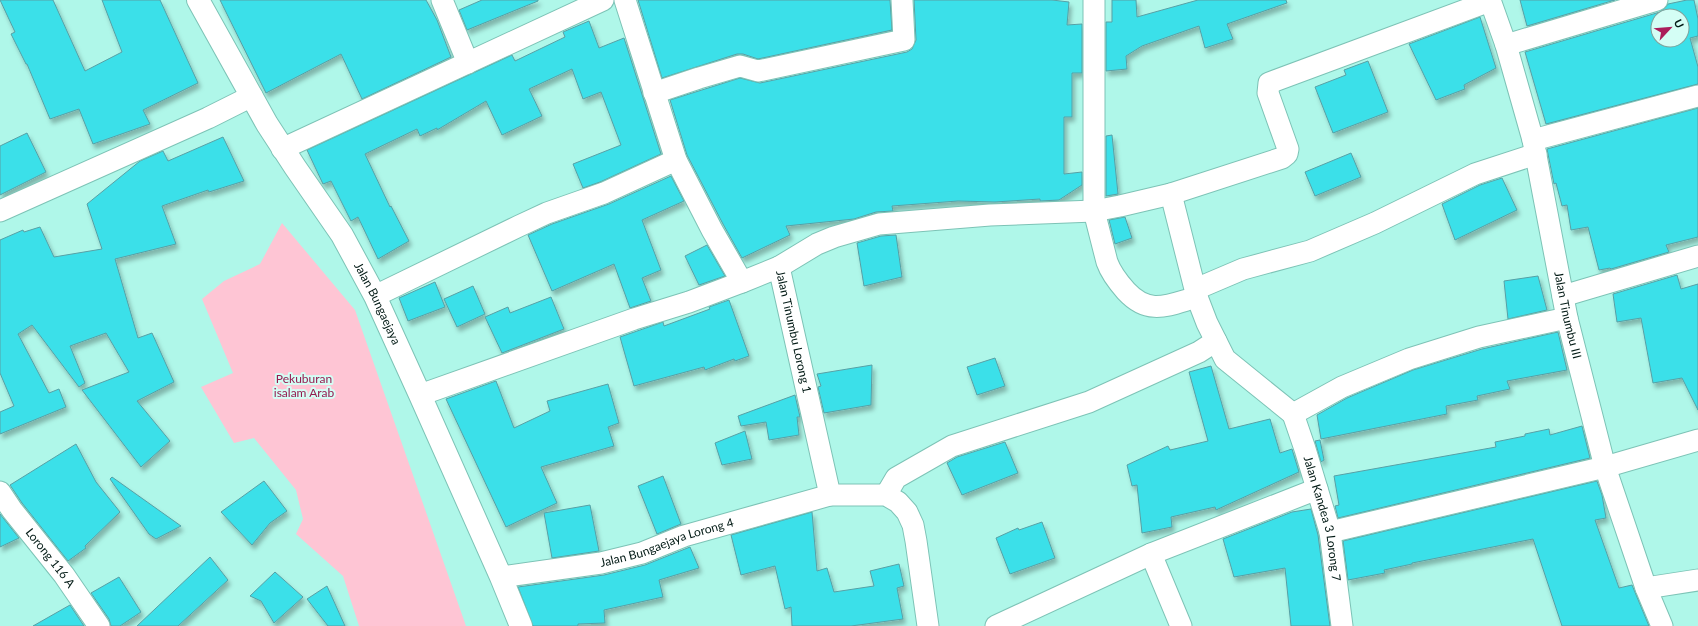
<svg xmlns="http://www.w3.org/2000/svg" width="1698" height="626" viewBox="0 0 1698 626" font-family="Lato,sans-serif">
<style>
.green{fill:#fec5d4}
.building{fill:#3be0e9;stroke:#57a0a5;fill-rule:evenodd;filter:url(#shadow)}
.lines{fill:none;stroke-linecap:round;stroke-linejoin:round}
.minor-casing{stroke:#7dc3b6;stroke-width:23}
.tertiary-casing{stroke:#7dc3b6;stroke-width:24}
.minor{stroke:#fff;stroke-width:21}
.tertiary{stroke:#fff;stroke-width:22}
.labels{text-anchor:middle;stroke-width:4;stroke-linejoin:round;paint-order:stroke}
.street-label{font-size:12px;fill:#001914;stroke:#d4fef5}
.park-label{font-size:12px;fill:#941b4f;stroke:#d4fef5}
</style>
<defs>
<filter id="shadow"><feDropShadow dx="2.5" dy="4.5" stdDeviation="2" flood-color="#0004"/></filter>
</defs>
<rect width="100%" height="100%" fill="#aff7e9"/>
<!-- green -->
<path class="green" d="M282 223 355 310 466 626H359L343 576 296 534 303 519 296 490 254 438 234 443 201 387 233 373 202 299 224 281 260 264Z"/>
<!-- building -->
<g class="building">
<path d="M0 0H53L85 71 122 52 102 0H160L198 83 143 110 150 124 93 144 79 109 50 119 27 64H26L11 34 15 32Z"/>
<path d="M220 0H426L437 20 451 57 362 99 341 54 266 93Z"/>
<path d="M482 0H538V1L467 30 459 10Z"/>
<path d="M638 0H890L892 30 758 59 743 54H737L662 78Z"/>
<path d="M914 0H1052L1069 2 1067 25 1082 24V73H1072V117H1064V174L1082 172V185L1059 200 1040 201V199L995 202 958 201 892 206 893 211 876 212 854 219 786 226 790 235 742 258 723 224 687 155 670 100 740 78 760 83 907 52 912 49 916 40Z"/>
<path d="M1112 0H1136L1137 17 1198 0H1286L1287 3 1227 24 1233 39 1205 48 1199 26 1142 46 1126 56 1127 69 1106 71V22H1112Z"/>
<path d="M1520 0H1615L1527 26Z"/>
<path d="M1687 0H1694L1698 19V36L1690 38 1698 67V84L1546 124 1525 52 1660 12 1665 8 1668 4ZM1658 16H1682V40H1658Z"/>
<path d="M1480 17 1496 68 1464 85 1465 89 1436 100 1409 44Z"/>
<path d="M589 21 599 48 624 38 661 154 600 182 583 188 573 164 621 145 601 92 583 99 572 69 529 89 542 116 502 135 486 101 437 130V128L420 136 417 129 365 154 390 207 391 206 409 241 378 259 358 217 351 221 331 181 323 184 307 150 512 55 515 61 565 37 563 32Z"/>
<path d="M1368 61 1388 112 1333 133 1315 87 1346 75 1344 70Z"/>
<path d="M1698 108V237L1666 245 1669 252 1611 269 1610 268 1599 270 1588 227 1571 230 1567 205 1562 206 1556 183 1554 184 1547 149Z"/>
<path d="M27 133 46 172 0 195V146Z"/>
<path d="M1112 135 1118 194 1106 196V136Z"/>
<path d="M223 137 244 181 209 192 208 190 162 206 176 244 115 259 138 338 152 333 174 382 137 401 170 441 141 467 82 390 129 372 106 333 70 346 85 383 79 387 32 325 18 334 49 393 59 389 66 407 0 434V412L14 406 0 373V240L23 230 24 232 40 227 54 257 102 249 87 204 140 161 163 151 168 161Z"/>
<path d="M1351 153 1361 177 1315 196 1305 172Z"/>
<path d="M671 176 684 201 642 220 661 270 642 278 651 301 630 308 614 264 552 291 528 235 552 224 609 204Z"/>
<path d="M1502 178 1517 210 1455 240 1442 204 1480 185Z"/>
<path d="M1125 217 1132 238 1115 244 1109 220Z"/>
<path d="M896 235 902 277 864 286 857 243 881 236Z"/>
<path d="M707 245 725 276 699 285 685 256Z"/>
<path d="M1677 275 1681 289 1698 284V410L1682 378 1653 383 1641 318 1617 322 1613 294Z"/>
<path d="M1538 276 1547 310 1508 319 1504 281Z"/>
<path d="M435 282 445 307 408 321 399 298Z"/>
<path d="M473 286 485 314 457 327 444 299Z"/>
<path d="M551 297 564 329 502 353 485 317 508 307 510 313Z"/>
<path d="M729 300 749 356 735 361 734 359 705 370 704 367 634 386 620 337 663 322 664 326 710 309 709 307Z"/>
<path d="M1558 332 1567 370 1507 381 1510 389 1477 396 1478 400 1446 406 1447 414 1321 439 1317 415 1347 398 1413 370 1482 349Z"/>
<path d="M995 358 1005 386 977 395 967 367Z"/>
<path d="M872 365 871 405 824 413 818 387 821 386 817 374Z"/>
<path d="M1211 366 1229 429 1270 419 1280 453 1292 449 1299 472 1216 510 1215 507 1171 517 1172 527 1142 533 1137 485 1132 486 1127 465 1168 446 1170 450 1208 441 1189 372Z"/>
<path d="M496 381 514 428 550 411 547 401 608 384 619 423 608 427 614 446 541 467 557 503 506 527 446 399Z"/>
<path d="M795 395 800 417H797L799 435 769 440 766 422 741 426 738 416Z"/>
<path d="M1582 426 1590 458 1338 518 1335 506 1339 505 1334 476 1496 447 1495 442 1525 436V434L1549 429 1550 435Z"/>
<path d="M745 431 752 459 722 465 715 443Z"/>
<path d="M1320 440 1324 460 1321 462 1315 441Z"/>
<path d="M1005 442 1018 473 962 495 947 463 957 457Z"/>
<path d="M76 444 96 482 120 512 85 546 86 548 68 561 22 503 10 485Z"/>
<path d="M663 476 681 524 657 534 638 486Z"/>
<path d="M112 477 181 526 156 539 149 534 110 479Z"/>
<path d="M264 481 287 511 270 523 252 545 221 512Z"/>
<path d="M1597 481 1602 495 1606 518 1595 520 1619 588 1632 585 1649 626H1562L1533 539 1412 563V564L1384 570 1385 573 1348 580 1343 541Z"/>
<path d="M590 505 599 551 552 558 544 513Z"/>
<path d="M1311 509 1318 535 1330 626H1291L1285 568 1234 577 1223 539 1292 512Z"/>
<path d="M812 512 817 571 827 568 834 592 874 586 870 571 899 564 904 586 897 588 903 619 851 626H792L791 607 785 609 775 566 741 575 731 535Z"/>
<path d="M0 514 19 538 0 547Z"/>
<path d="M1042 522 1055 558 1010 574 996 538 1018 528 1019 530Z"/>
<path d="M690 547 699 568 659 580 663 597 604 610 605 623 578 624V626H533L518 587 604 575 645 565Z"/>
<path d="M210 557 228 580 178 626H137Z"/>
<path d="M275 572 303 597 274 623 261 601 250 596Z"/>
<path d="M119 577 141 612 120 626H111L109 619 91 593Z"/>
<path d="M327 586 345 626H328L307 599Z"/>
<path d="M70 605 84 626H33Z"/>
</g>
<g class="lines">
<!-- minor casing -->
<g class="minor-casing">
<g id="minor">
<path d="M442 0 468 63"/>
<path id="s1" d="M625 0 676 160 712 230 742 282 779 267 830 495H886L898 502 907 512 913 525 916 541 928 626"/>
<path d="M1094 0V211L1107 262C1111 273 1118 282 1126 291 1149 316 1168 305 1197 297"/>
<path id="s2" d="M1490 0 1506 45 1533 140 1567 318 1605 467 1646 588 1662 626"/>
<path d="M1506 45 1657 0"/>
<path d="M654 93 699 78 740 66 758 71 904 40 902 0"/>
<path d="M1533 140 1698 96"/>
<path d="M282 149 603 0"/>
<path d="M1171 194 1197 297 1207 323 1225 359 1293 414"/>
<path d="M0 211 208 118 252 96"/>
<path d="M779 267 817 244 834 237 879 224 990 215 1094 211 1120 206 1171 194 1282 158 1287 154 1288 149 1268 93 1269 83 1490 1"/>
<path d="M1196 289 1243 269 1310 251 1375 223 1475 174 1536 154"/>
<path d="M375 296 519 226 547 213 604 193 676 160"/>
<path d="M1563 296 1698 256"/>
<path d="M420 395 634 319 689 302 742 282"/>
<path d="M1293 414 1342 387 1409 359 1479 337 1567 318"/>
<path id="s3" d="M1293 414 1305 449 1330 532 1342 626"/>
<path id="s4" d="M0 492 12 510 64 575 99 626"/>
<path d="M886 495 896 478 952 446 1089 402 1199 352 1216 341"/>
<path d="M1330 532 1605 467 1698 440"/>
<path d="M1151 554 1181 626"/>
<path id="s5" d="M501 577 601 563 642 553 684 536 830 495"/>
<path d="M1646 588 1698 580"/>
<path d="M996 626 1151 554 1317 489"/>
</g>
</g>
<!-- tertiary casing -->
<g class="tertiary-casing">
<g id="tertiary">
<path id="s6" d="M198 0 267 124 295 167 342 235 375 296 420 395 501 577 521 626"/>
</g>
</g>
<!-- minor -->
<use href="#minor" class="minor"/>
<!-- tertiary -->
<use href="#tertiary" class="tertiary"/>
</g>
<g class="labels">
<!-- street labels -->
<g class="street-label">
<text dy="4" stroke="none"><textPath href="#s6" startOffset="353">Jalan Bungaejaya</textPath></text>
<text dy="4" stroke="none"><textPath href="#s2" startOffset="325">Jalan Tinumbu III</textPath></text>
<text dy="4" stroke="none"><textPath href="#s1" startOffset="413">Jalan Tinumbu Lorong 1</textPath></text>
<text dy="4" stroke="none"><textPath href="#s3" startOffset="109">Jalan Kandea 3 Lorong 7</textPath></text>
<text dy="4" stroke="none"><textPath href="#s5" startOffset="170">Jalan Bungaejaya Lorong 4</textPath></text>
<text dy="4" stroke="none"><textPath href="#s4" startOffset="83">Lorong 116 A</textPath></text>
</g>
<!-- park labels -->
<g class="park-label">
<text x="304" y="383">Pekuburan<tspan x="304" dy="14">isalam Arab</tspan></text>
</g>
</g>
<!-- north arrow -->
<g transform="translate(1670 28) rotate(64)"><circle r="19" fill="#d4fef5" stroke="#7fa29b"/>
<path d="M0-3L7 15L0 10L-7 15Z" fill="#ab1d5b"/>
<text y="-6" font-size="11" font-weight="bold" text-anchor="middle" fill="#001914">U</text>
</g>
</svg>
